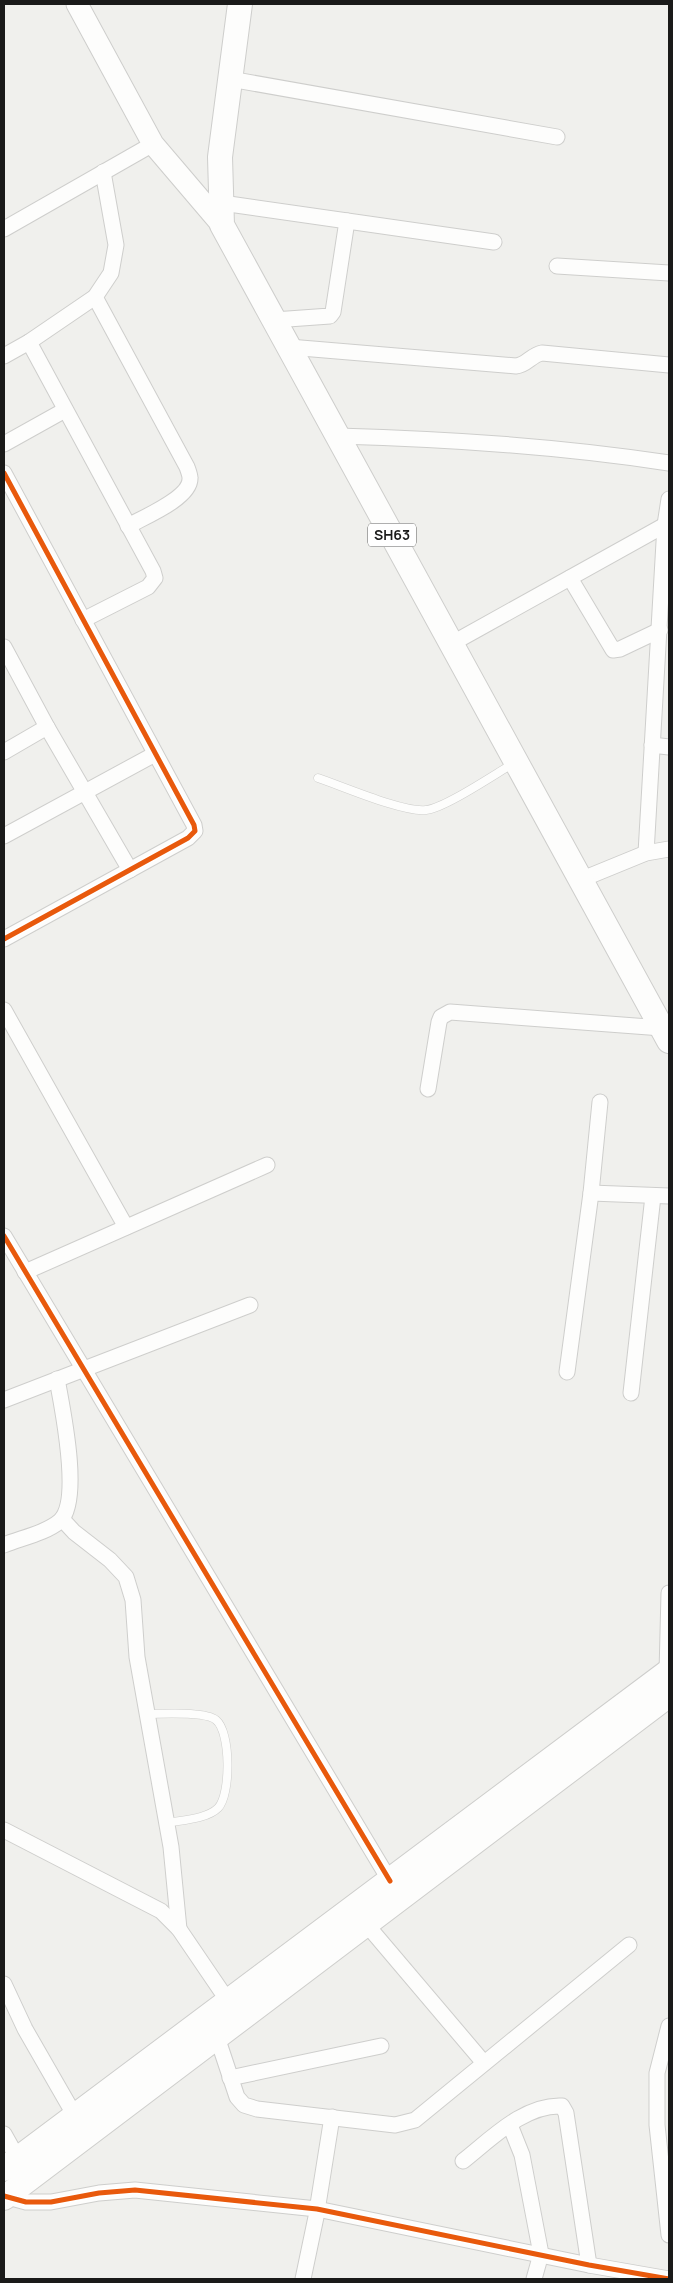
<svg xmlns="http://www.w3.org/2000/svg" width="673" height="2283" viewBox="0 0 673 2283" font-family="Manrope,sans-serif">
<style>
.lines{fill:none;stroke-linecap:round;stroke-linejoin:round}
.lane-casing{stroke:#cececc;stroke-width:9}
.street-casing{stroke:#cececc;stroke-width:17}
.secondary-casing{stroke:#cececc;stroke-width:23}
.primary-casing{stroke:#cececc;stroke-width:26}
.lane{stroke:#fdfdfc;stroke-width:8}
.street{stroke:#fdfdfc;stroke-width:15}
.secondary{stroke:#fdfdfc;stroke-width:21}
.primary{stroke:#fdfdfc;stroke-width:24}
.cycleway-casing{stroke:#fff;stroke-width:8}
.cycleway{stroke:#e8590c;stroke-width:5}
.labels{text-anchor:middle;stroke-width:4;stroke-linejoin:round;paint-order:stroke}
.shield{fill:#fff;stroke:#5f5f5e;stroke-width:1}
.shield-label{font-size:14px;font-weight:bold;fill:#1a1a19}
</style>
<rect width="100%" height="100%" fill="#f0f0ed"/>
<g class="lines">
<!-- lane casing -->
<g class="lane-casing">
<g id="lane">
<path d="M318 778C342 786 404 813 426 810 445 808 495 774 514 763"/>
<path d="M148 1714C163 1714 205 1711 216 1720 231 1732 231 1795 218 1808 207 1819 182 1820 167 1823"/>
</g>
</g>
<!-- street casing -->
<g class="street-casing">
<g id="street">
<path d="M230 79 557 137"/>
<path d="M222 203 494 242"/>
<path d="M4 229 153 144"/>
<path d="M557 266 669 273"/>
<path d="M95 297 187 467C188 470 190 475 190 478 191 498 144 517 128 526"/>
<path d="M274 320 330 316 333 312 347 221"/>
<path d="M29 342 153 571 155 578 148 587 83 620"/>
<path d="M289 347 516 366C527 365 531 355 542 353L669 365"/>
<path d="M4 356 29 342 95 297 111 273 116 245 103 172"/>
<path d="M338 436C449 439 559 446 669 463"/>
<path d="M4 444 65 410"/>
<path d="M4 473 194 825 195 831 188 838 4 939"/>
<path d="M570 578 613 650 620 649 660 630"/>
<path d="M451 644 665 525H669"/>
<path d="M4 647 47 727 130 870"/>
<path d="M652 745 669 747"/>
<path d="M4 752 47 727"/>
<path d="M4 836 155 754"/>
<path d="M646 853 665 525 669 499"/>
<path d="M580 880 646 853 669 849"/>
<path d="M4 1010 126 1227"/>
<path d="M428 1089 439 1022 441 1017 450 1012 662 1028"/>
<path d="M591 1193 669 1196"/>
<path d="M4 1236 390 1881"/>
<path d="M25 1272 267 1165"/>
<path d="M567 1372 591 1193 600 1102"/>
<path d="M631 1393 653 1196"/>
<path d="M4 1400 250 1305"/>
<path d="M62 1519 74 1532 110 1560 126 1577 133 1600 137 1657 171 1847 179 1929"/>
<path d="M4 1545C21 1538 46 1533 60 1521 82 1500 62 1407 57 1379"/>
<path d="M667 1673 669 1593"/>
<path d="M4 1830 161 1911 179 1929 228 2001"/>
<path d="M361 1918 484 2063"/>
<path d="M4 1984 25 2029 75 2116"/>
<path d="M669 2026 657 2073V2125L669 2235"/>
<path d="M217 2037 237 2097 244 2105 257 2109 395 2125 415 2120 629 1945"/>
<path d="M230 2078 381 2046"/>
<path d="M510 2125 522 2155 541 2254 534 2279"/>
<path d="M4 2134 18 2159"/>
<path d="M463 2161C490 2140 524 2104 562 2106L566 2113 589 2265"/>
<path d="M4 2196 26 2202H51L99 2193 135 2190 317 2209 589 2265 669 2279"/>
<path d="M303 2279 316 2217 332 2117"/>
</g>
</g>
<!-- secondary casing -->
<g class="secondary-casing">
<path id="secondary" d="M77 4 153 144 222 225"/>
</g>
<!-- primary casing -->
<g class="primary-casing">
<g id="primary">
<path d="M240 4 220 157 222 225 669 1041"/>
<path d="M4 2169 669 1671"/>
<path d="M4 2198 669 1695"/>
</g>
</g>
<!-- lane -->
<use href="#lane" class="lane"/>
<!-- street -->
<use href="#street" class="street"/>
<!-- secondary -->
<use href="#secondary" class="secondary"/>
<!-- primary -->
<use href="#primary" class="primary"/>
<!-- cycleway casing -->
<g class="cycleway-casing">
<g id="cycleway">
<path d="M4 473 194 825 195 831 188 838 4 939"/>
<path d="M4 1236 390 1881"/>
<path d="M4 2196 26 2202H51L99 2193 135 2190 317 2209 589 2265 669 2279"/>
</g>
</g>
<!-- cycleway -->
<use href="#cycleway" class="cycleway"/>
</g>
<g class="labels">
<!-- shield labels -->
<rect class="shield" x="368" y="523.5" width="48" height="23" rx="4"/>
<g class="shield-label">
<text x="392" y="540">SH63</text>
</g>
</g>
<!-- border -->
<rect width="673" height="2283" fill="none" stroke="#1a1a19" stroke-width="10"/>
</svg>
